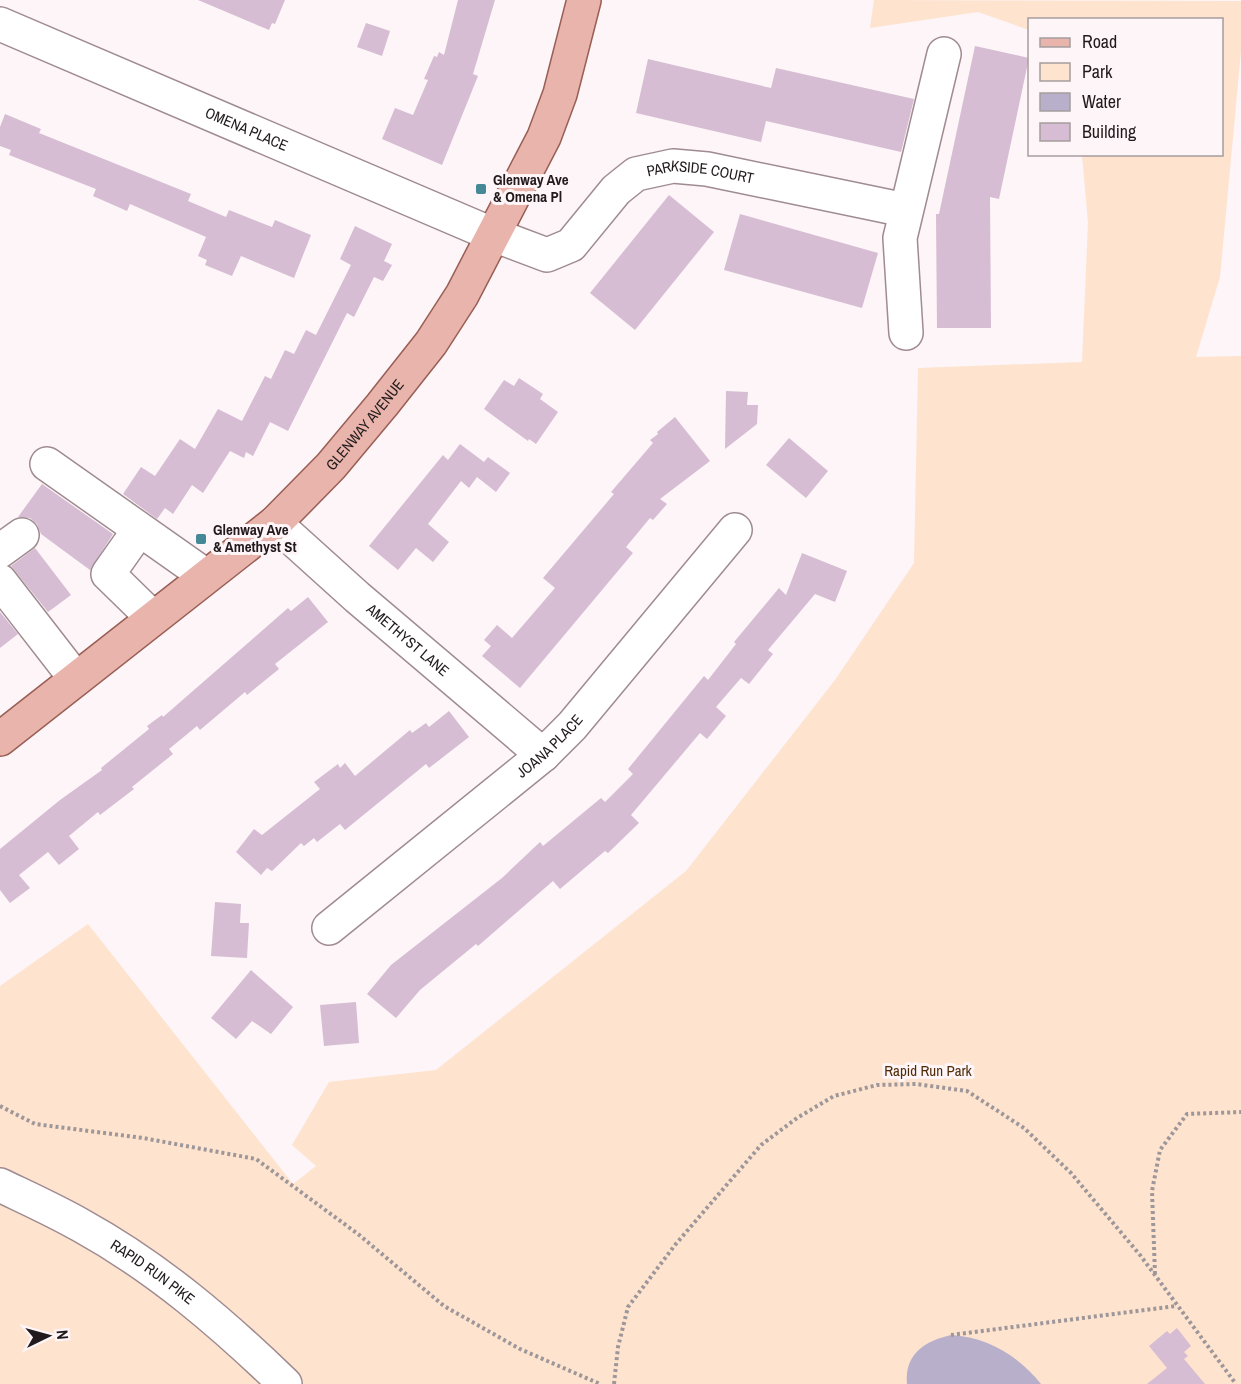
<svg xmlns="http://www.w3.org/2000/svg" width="1241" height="1384" viewBox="0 0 1241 1384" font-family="'Archivo Narrow',sans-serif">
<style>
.green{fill:#fee3cf}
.water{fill:#b8afcb}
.building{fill:#d6bdd3}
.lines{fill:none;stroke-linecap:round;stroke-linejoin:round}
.minor-casing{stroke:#9f8b90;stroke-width:36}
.major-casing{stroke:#995e55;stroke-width:36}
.path{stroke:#9e9799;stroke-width:4;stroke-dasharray:3 3;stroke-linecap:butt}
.minor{stroke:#fff;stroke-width:33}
.major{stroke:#e8b4ab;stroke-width:33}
.poi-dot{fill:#448995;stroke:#fdf5f7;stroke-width:2}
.labels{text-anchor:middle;stroke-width:6;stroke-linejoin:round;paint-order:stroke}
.street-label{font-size:15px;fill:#211a1c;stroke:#fdf5f7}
.poi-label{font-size:15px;font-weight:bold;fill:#211a1c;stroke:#fdf5f7;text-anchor:start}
.park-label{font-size:15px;fill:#4f2b07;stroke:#fdf5f7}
</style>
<rect width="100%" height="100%" fill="#fdf5f7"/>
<!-- green -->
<path class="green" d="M874 0 1241 1V51L1220 277 1196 357 1241 356V1384H0V986L88 924 293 1184 316 1166 292 1145 329 1082 436 1070 686 871 835 680 914 563 918 368 1082 362 1088 223 1082 155 1222 154V20H1030L1029 30 978 12 870 28Z"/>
<!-- water -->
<path class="water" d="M951 1335C987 1337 1019 1356 1041 1384H907C904 1354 925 1341 951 1335Z"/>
<!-- building -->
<g class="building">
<path d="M198 0H285L275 24 272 23 269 30Z"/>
<path d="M458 0H495L473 74 478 76 442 165 382 139 395 108 413 115 428 80 424 79 434 56 437 57 439 52 444 55Z"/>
<path d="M366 23 390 31 382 56 357 47Z"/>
<path d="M975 46 1029 58 999 199 990 197 991 328H937L936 214H939Z"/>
<path d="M648 59 771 88 776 68 914 99 901 152 766 121 761 142 636 113Z"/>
<path d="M5 114 41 129 39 133 191 194 188 201 226 217 229 210 272 227 275 220 311 235 294 278 241 256 232 276 205 265 207 260 198 256 206 237 130 204 127 211 93 196 96 189 9 155 11 150 0 146V127Z"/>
<path d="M669 195 714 232 635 330 590 293Z"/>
<path d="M740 214 878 253 862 308 724 270Z"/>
<path d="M355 226 392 244 384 261 392 265 383 281 374 277 354 317 347 313 288 431 270 422 253 456 246 452 244 458 230 451 203 493 192 485 173 514 165 508 157 519 123 494 141 467 155 476 180 439 195 449 218 409 242 421 265 376 271 379 285 350 294 354 306 330 316 335 351 265 340 259Z"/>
<path d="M519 378 543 394 540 399 558 412 536 444 529 439 528 441 484 409 504 380 514 386Z"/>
<path d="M726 391 748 392 747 405H758L757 424 725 449Z"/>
<path d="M675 417 710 461 660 499 667 504 653 520 650 518 626 547 633 553 520 688 482 656 491 646 484 640 497 625 512 638 555 588 543 578 614 494 611 492 653 443 650 440 658 434 657 432Z"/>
<path d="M789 438 828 471 806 498 766 465Z"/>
<path d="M460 444 484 462 488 457 510 473 496 492 477 477 469 488 461 481 428 524 449 542 433 562 416 548 398 570 369 546 443 455 448 460Z"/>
<path d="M42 484 113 534 90 570 41 534 37 524 30 518 18 517Z"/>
<path d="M35 548 71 595 48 612 11 566Z"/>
<path d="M802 553 847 571 835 602 815 594 768 650 773 654 749 684 741 678 716 707 726 716 707 739 700 733 631 815 639 823 608 853 605 851 560 889 553 881 478 946 476 944 420 990 396 1018 367 994 391 965 502 878 540 842 543 846 601 798 605 802 633 774 628 769 704 676 708 680 736 644 734 642 779 588 786 595Z"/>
<path d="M308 597 328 622 275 664 279 669 247 695 245 692 200 730 197 726 169 749 173 754 132 787 134 789 100 815 98 812 69 836 79 849 59 865 48 852 19 875 30 888 10 903 0 890V849L60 800 102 770 101 768 149 729 147 726 162 715 163 717 288 608 291 611Z"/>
<path d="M0 612 18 634 0 648Z"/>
<path d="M449 711 469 737 429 768 426 764 345 830 340 824 317 842 314 838 304 846 301 843 272 871 267 868 261 875 236 852 254 829 262 835 320 789 314 782 338 764 340 768 345 763 355 776 410 730 412 733 426 723 429 727Z"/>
<path d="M215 902 241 904 240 923H249L247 958 211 956Z"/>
<path d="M251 970 293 1007 271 1034 252 1021 236 1039 211 1018Z"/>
<path d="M356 1002 359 1043 324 1046 320 1005Z"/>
<path d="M1177 1328 1191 1346 1184 1352 1188 1356 1184 1359 1205 1384H1147L1167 1368 1149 1346 1167 1331 1170 1334Z"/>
</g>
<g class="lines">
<!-- minor casing -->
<g class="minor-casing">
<g id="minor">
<path id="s1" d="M0 24 494 235 547 255 571 245 616 190 636 174 673 166 707 169 905 210"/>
<path d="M906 333 900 238 944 54"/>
<path d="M47 464 206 576"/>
<path id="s2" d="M275 523 357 597 543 755"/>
<path d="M139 530 108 574 153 618"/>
<path d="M0 551 22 535"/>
<path d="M0 581 76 679"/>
<path id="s3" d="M329 928 543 755 572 726 735 530"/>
<path id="s4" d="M0 1185C27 1198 56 1211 82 1226 158 1268 223 1324 285 1384"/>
</g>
</g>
<!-- major casing -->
<g class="major-casing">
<g id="major">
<path id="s5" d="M0 739 275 523 331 466 382 405 431 343 462 295 544 137 560 94 584 0"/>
</g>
</g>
<!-- path -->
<g class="path">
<path d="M0 1106 35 1124 143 1138 256 1159 358 1234 444 1306 520 1349 600 1384"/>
<path d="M1155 1274 1152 1191 1160 1150 1187 1114 1241 1112"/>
<path d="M951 1335 1176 1306"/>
<path d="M614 1384 618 1347 628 1307 675 1245 761 1145 797 1118 834 1096 877 1085 916 1084 967 1091 1024 1128 1071 1173 1140 1255 1236 1384"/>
</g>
<!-- minor -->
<use href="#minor" class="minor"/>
<!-- major -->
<use href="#major" class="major"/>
</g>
<!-- markers -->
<g class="poi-dot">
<rect x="475" y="183" width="12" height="12" rx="3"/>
<rect x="195" y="533" width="12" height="12" rx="3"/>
</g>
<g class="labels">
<!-- street labels -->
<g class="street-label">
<text dy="5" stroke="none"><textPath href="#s1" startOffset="268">OMENA PLACE</textPath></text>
<text dy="5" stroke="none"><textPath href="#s1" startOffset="782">PARKSIDE COURT</textPath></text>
<text dy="5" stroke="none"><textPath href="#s5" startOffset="483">GLENWAY AVENUE</textPath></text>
<text dy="5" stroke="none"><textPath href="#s2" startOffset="177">AMETHYST LANE</textPath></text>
<text dy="5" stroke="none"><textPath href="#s3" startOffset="286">JOANA PLACE</textPath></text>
<text dy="5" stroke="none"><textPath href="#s4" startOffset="176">RAPID RUN PIKE</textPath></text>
</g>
<!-- poi labels -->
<g class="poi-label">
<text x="493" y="185">Glenway Ave<tspan x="493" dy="17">&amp; Omena Pl</tspan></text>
<text x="213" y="535">Glenway Ave<tspan x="213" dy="17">&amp; Amethyst St</tspan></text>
</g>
<!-- park labels -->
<g class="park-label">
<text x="928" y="1076">Rapid Run Park</text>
</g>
</g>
<!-- legend -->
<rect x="1028" y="18" width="195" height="138" fill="#fdf5f7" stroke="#a59d9f" stroke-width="1.5"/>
<rect x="1040" y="38" width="30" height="9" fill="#e8b4ab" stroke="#a59d9f" stroke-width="1.5"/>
<text x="1082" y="48" font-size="18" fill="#211a1c">Road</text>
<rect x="1040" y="63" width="30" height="18" fill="#fee3cf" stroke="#a59d9f" stroke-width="1.5"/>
<text x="1082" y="78" font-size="18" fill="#211a1c">Park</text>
<rect x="1040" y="93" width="30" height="18" fill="#b8afcb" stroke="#a59d9f" stroke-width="1.5"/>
<text x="1082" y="108" font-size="18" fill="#211a1c">Water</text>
<rect x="1040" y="123" width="30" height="18" fill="#d6bdd3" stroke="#a59d9f" stroke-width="1.5"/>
<text x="1082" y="138" font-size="18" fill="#211a1c">Building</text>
<!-- north arrow -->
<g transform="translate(48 1336) rotate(85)" stroke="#fdf5f7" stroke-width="4.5" paint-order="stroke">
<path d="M0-4.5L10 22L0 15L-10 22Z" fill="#211a1c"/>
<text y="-9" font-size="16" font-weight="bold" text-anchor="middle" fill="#211a1c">N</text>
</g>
</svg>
